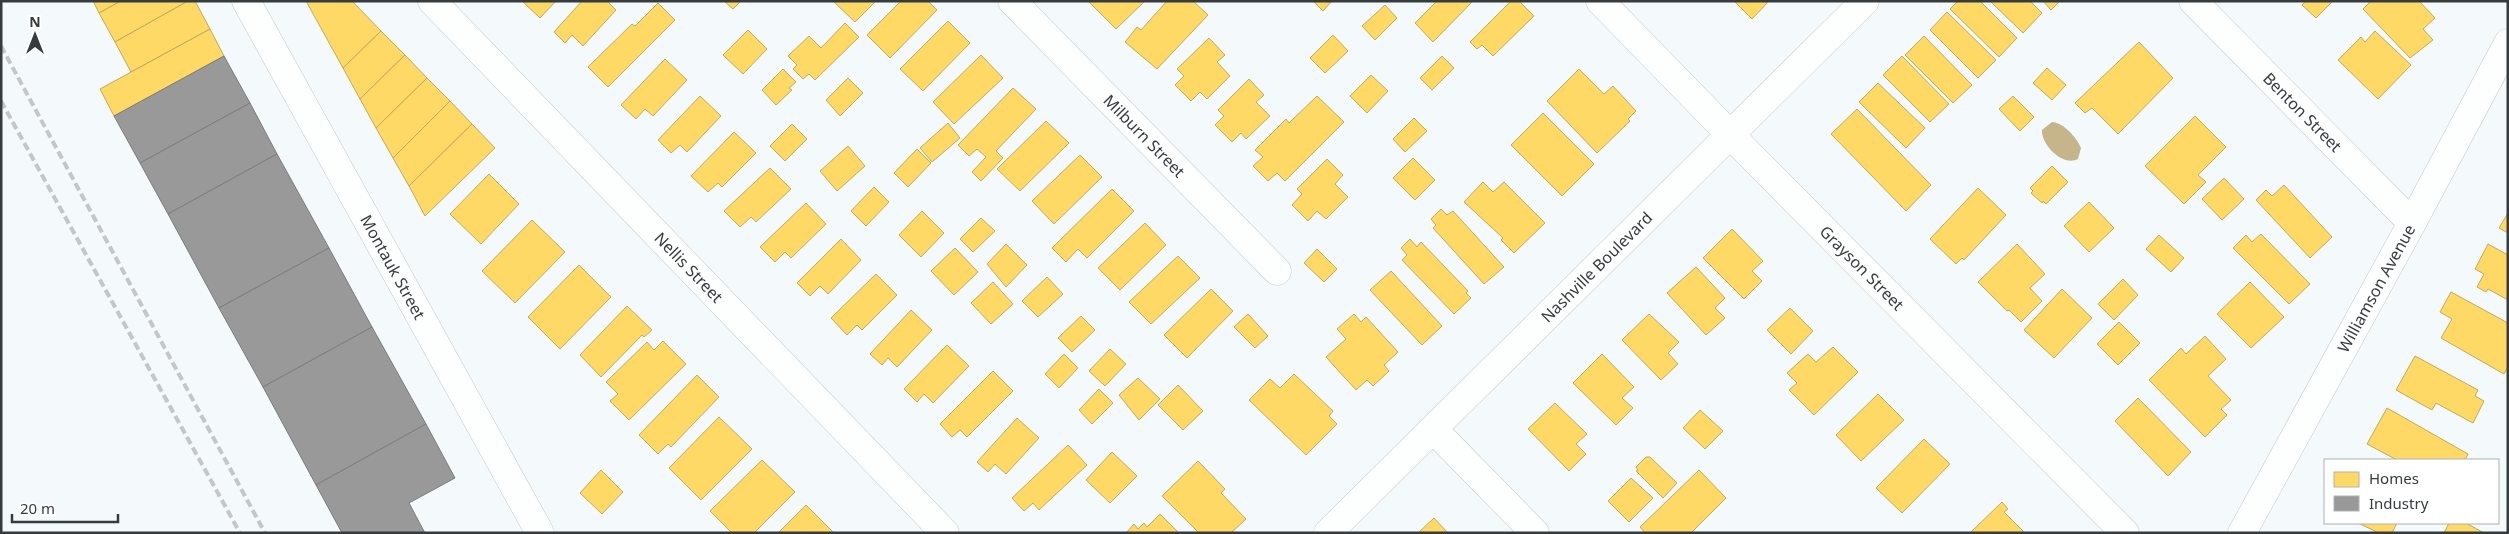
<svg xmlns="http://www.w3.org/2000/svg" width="2509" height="534" viewBox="0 0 2509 534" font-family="'Noto Sans',sans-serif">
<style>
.water{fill:#c6b48b}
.homes{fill:#ffd966;stroke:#c3aa5a}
.industry{fill:#999;stroke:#7b7d7e}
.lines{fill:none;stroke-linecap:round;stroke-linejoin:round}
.minor-casing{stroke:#c4c9cb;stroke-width:29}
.minor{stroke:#fdfefe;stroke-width:28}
.rail{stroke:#c4c6c7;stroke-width:4;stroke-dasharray:8 4;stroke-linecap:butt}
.labels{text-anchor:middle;stroke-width:5;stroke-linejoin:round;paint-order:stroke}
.street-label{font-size:16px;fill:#363c3e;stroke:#fff}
</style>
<rect width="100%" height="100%" fill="#f4f9fb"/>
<!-- water -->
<path class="water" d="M2052 122C2064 123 2076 137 2081 148L2078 159C2063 167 2041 145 2042 130Z"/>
<!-- homes -->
<g class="homes">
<path d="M93 1H121L99 13Z"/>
<path d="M121 1H188L115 42 99 13Z"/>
<path d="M188 1H195L210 29 131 72 115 42Z"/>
<path d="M306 1H352L381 31 343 68Z"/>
<path d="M522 1H556L540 18Z"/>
<path d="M582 1H607L616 10 583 46 572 35 565 43 554 32Z"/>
<path d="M724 1H741L733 9Z"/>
<path d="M833 1H876L855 22Z"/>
<path d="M901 1H928L937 10 890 58 867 35Z"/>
<path d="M1088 1H1145L1116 29Z"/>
<path d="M1167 1H1193L1208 15 1157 69 1125 42 1137 27 1141 30Z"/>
<path d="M1313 1H1332L1323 11Z"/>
<path d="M1437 1H1473L1433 42 1415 23Z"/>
<path d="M1511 1H1519L1534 16 1493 56 1482 45 1477 49 1470 42Z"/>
<path d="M1734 1H1769L1752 19Z"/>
<path d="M1958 1H1980L2017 38 1999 57 1950 9Z"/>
<path d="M1990 1H2030L2042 13 2023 33Z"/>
<path d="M2043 1H2060L2051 10Z"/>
<path d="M2306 1H2333L2316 18 2302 5Z"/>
<path d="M2371 1H2419L2435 18 2423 29 2433 40 2410 58 2363 9Z"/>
<path d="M658 3 675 20 608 87 588 67 632 24 635 26Z"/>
<path d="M1385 5 1397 18 1375 40 1362 26Z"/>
<path d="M1947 12 1996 60 1978 78 1930 30Z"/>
<path d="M948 21 970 43 923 91 900 69Z"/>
<path d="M845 23 859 37 815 80 809 74 803 79 793 69 797 65 788 56 809 36 821 48Z"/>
<path d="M210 29 224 56 114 116 100 89Z"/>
<path d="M748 30 767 49 743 74 723 55Z"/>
<path d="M381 31 405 55 360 99 343 68Z"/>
<path d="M2375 31 2411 65 2378 99 2338 60 2361 37 2365 42Z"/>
<path d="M1333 35 1348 51 1325 73 1310 58Z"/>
<path d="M1924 36 1972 85 1953 103 1905 55Z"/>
<path d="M1209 38 1225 55 1217 62 1230 76 1207 99 1200 92 1191 101 1175 85 1184 76 1177 69Z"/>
<path d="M2139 42 2173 78 2118 134 2092 108 2085 113 2075 103Z"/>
<path d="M405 55 427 78 376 128 360 99Z"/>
<path d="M981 55 1003 78 954 124 933 102Z"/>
<path d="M1442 56 1454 68 1432 90 1420 78Z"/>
<path d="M1902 56 1949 104 1930 122 1883 75Z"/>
<path d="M665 59 687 80 653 116 645 109 636 119 621 105Z"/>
<path d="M2047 68 2066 85 2052 100 2033 83Z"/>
<path d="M783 69 796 82 789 88 792 90 776 105 762 90Z"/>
<path d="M1579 69 1604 94 1613 86 1636 111 1628 119 1630 121 1597 153 1547 101Z"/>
<path d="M1371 75 1388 91 1367 113 1350 96Z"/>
<path d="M427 78 450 101 393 158 376 128Z"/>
<path d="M848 78 863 93 840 116 826 100Z"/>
<path d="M1249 79 1264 95 1256 102 1270 116 1246 139 1241 133 1232 142 1215 125 1224 116 1218 110Z"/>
<path d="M1878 83 1925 128 1906 148 1859 102Z"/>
<path d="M1013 88 1036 109 996 151 1003 158 981 181 972 172 986 157 977 149 969 156 958 145Z"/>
<path d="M700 96 721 116 687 152 680 145 671 153 658 140Z"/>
<path d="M1317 96 1344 122 1285 181 1277 173 1268 181 1253 166 1263 157 1255 150 1286 119 1289 123Z"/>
<path d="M2013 96 2034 117 2020 131 1999 109Z"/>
<path d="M450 101 472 124 409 186 393 158Z"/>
<path d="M1857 109 1931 185 1906 211 1831 134Z"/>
<path d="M1543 113 1594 164 1562 196 1511 145Z"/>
<path d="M2195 116 2226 147 2198 175 2206 182 2184 204 2145 166Z"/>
<path d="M1414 118 1427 131 1405 152 1393 139Z"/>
<path d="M1046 121 1069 143 1020 191 997 169Z"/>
<path d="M948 123 960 138 932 162 920 148Z"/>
<path d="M472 124 495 148 425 216 409 186Z"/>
<path d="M792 124 807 139 785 161 770 146Z"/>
<path d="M734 132 756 153 722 187 718 183 708 192 691 176Z"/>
<path d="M848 146 865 166 837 191 820 171Z"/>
<path d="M917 149 931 163 908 187 894 173Z"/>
<path d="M1080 155 1102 177 1054 224 1032 201Z"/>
<path d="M1413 158 1435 180 1415 200 1393 178Z"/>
<path d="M1327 159 1343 175 1335 184 1348 197 1326 219 1317 211 1308 221 1292 205 1302 194 1297 189Z"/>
<path d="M2052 166 2068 182 2046 204 2043 201 2042 203 2031 193 2033 191 2030 188Z"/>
<path d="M770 168 791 189 756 222 751 217 740 227 724 211Z"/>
<path d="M489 174 519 204 481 244 450 214Z"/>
<path d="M2224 178 2244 199 2222 220 2202 199Z"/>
<path d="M1483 182 1493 192 1504 182 1545 223 1514 253 1501 240 1503 238 1464 202Z"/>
<path d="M2284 185 2332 237 2310 258 2256 200 2266 190 2272 196Z"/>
<path d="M874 187 889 202 866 226 851 211Z"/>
<path d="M1978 188 2006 215 1964 260 1962 258 1956 264 1930 239Z"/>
<path d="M1112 189 1134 211 1087 258 1078 249 1066 262 1052 248Z"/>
<path d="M2089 202 2114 228 2089 252 2064 226Z"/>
<path d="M806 203 826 224 791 258 785 252 775 262 760 247Z"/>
<path d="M1441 209 1447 215 1453 211 1504 267 1484 284 1433 228 1436 225 1431 219Z"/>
<path d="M922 211 944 233 921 257 899 235Z"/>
<path d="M2508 213V233L2499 228Z"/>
<path d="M981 218 995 231 973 252 960 239Z"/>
<path d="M532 220 565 252 515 303 482 271Z"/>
<path d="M1145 223 1166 245 1120 290 1098 268Z"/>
<path d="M1732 229 1763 261 1752 271 1762 281 1744 299 1703 258Z"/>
<path d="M2261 234 2310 284 2289 304 2233 248 2246 235 2252 242Z"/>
<path d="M2159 235 2184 258 2171 272 2146 249Z"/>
<path d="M841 239 861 260 828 294 820 286 810 296 797 283Z"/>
<path d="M1410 239 1417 247 1421 242 1468 291 1466 293 1471 298 1454 314 1402 260 1407 255 1401 248Z"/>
<path d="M1006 244 1027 265 1006 287 987 264Z"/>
<path d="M2017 244 2045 274 2030 288 2042 301 2021 322 2009 310 2007 311 1978 282Z"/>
<path d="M2488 244 2508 255V300L2488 289 2486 292 2477 287 2484 274 2475 269Z"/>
<path d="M955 248 978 272 954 295 931 271Z"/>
<path d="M1317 249 1337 269 1324 282 1304 263Z"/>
<path d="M1178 256 1200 278 1151 324 1129 302Z"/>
<path d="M579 265 611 297 560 349 528 317Z"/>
<path d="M1696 267 1725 298 1715 308 1725 318 1706 335 1667 293Z"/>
<path d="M1391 271 1442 326 1422 345 1370 290Z"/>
<path d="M876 274 897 295 862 330 857 325 847 335 831 318Z"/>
<path d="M1047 277 1063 294 1038 317 1022 301Z"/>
<path d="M2123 279 2138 295 2114 320 2098 304Z"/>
<path d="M993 282 1013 304 991 324 971 303Z"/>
<path d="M2250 282 2284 317 2251 348 2217 314Z"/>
<path d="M1211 289 1233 311 1187 358 1164 335Z"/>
<path d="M2062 289 2092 318 2054 358 2024 330Z"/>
<path d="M2451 292 2508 323V367L2504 374 2441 338 2452 319 2440 312Z"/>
<path d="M627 306 652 330 644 337 642 335 601 377 580 355Z"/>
<path d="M1790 308 1813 331 1791 354 1767 330Z"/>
<path d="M911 310 932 330 897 367 888 358 882 365 870 354Z"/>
<path d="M1248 314 1268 336 1255 348 1234 327Z"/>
<path d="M1354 314 1361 322 1366 317 1398 352 1384 365 1389 371 1373 386 1367 380 1356 390 1326 357 1346 339 1337 329Z"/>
<path d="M1649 314 1679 342 1668 353 1678 364 1661 380 1622 340Z"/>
<path d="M1081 316 1095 330 1072 352 1058 338Z"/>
<path d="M2119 322 2140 343 2118 365 2097 344Z"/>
<path d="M2205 336 2226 359 2208 376 2231 400 2221 409 2227 415 2205 437 2149 380 2181 348 2186 354Z"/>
<path d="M663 341 686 364 629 420 610 401 618 394 606 382 647 342 654 350Z"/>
<path d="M947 345 969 366 933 403 924 394 917 402 904 389Z"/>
<path d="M1833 347 1858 372 1814 415 1789 390 1797 383 1787 373 1808 354 1816 362Z"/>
<path d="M1110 349 1126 364 1105 386 1089 371Z"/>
<path d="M1064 354 1078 368 1059 388 1045 374Z"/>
<path d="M1602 354 1634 387 1622 398 1633 408 1616 425 1573 383Z"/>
<path d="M2415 356 2478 390 2475 396 2484 401 2473 423 2436 403 2432 410 2396 390Z"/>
<path d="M993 371 1013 391 967 437 960 430 952 437 940 424Z"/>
<path d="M1294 374 1333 411 1329 416 1337 424 1306 455 1249 400 1270 379 1280 388Z"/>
<path d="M697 375 719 397 671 447 668 444 658 454 639 435Z"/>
<path d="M1138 378 1160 399 1139 420 1119 395Z"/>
<path d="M1178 385 1203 411 1183 430 1158 405Z"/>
<path d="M1099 389 1113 403 1092 424 1079 410Z"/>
<path d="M1878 394 1904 420 1861 461 1836 435Z"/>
<path d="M2138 398 2191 452 2168 476 2115 421Z"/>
<path d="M1555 403 1587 434 1576 444 1586 454 1569 471 1528 429Z"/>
<path d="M2387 408 2468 454 2465 460H2397L2367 444Z"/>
<path d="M1700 410 1723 431 1705 449 1683 428Z"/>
<path d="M719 417 752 449 701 500 669 468Z"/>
<path d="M1017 418 1039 438 1006 474 995 464 988 472 977 462Z"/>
<path d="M1924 439 1950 464 1902 513 1876 488Z"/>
<path d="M1068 445 1087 465 1039 510 1033 503 1024 511 1012 498Z"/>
<path d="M1112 452 1137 476 1110 503 1086 480Z"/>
<path d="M1646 457H1650L1677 483 1663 498 1636 471 1638 470 1636 467Z"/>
<path d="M762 460 795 492 754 533H732L710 511Z"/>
<path d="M1198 461 1225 489 1221 493 1246 519 1231 533H1199L1162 496Z"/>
<path d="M601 470 623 492 602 514 580 493Z"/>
<path d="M1699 470 1726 498 1691 533H1645L1640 527Z"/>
<path d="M1631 478 1653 498 1629 522 1608 501Z"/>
<path d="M2002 502 2008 509 2004 512 2025 533H1970Z"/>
<path d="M806 505 834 533H778Z"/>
<path d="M1160 514 1179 533H1126L1134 524 1138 529 1144 523 1147 527Z"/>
<path d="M1434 518 1448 533H1418Z"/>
<path d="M2358 523H2397L2392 533H2379Z"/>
<path d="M2449 523H2466L2484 533H2444Z"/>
</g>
<!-- industry -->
<g class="industry">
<path d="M224 56 250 103 140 163 114 116Z"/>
<path d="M250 103 277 154 168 214 140 163Z"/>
<path d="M277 154 329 248 219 308 168 214Z"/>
<path d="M329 248 372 327 263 387 219 308Z"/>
<path d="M372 327 426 424 316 485 263 387Z"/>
<path d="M426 424 455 478 409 503 425 533H342L316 485Z"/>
</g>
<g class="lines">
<!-- minor casing -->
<g class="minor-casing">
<g id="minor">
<path id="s1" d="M246 1 540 533"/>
<path id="s2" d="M432 1 945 533"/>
<path id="s3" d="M1012 1 1277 271"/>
<path id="s4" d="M1600 1 1757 162 2125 533"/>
<path id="s5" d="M2193 1 2412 223"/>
<path d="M1434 430 1535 533"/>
<path id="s6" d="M1328 533 1865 1"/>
<path id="s7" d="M2242 533 2412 223 2508 43"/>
</g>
</g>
<!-- minor -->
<use href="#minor" class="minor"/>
<!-- rail -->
<g class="rail">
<path d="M1 46 265 533"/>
<path d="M1 101 240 533"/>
</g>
</g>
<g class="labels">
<!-- street labels -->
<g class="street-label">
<text dy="6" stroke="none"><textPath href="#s5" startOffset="156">Benton Street</textPath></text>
<text dy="6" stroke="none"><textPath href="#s3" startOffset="189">Milburn Street</textPath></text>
<text dy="6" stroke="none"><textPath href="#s1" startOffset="304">Montauk Street</textPath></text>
<text dy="6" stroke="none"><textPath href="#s2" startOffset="370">Nellis Street</textPath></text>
<text dy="6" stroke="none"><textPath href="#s6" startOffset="378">Nashville Boulevard</textPath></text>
<text dy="6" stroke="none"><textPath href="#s4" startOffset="374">Grayson Street</textPath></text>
<text dy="6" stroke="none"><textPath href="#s7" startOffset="279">Williamson Avenue</textPath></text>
</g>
</g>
<!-- border -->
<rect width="2509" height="534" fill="none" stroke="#363c3e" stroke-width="5"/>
<!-- legend -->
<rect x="2324" y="459" width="175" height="65" fill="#ffffff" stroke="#afb1b2"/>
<rect x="2334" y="472" width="25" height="15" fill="#ffd966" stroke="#afb1b2"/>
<text x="2369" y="484" font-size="15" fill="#363c3e">Homes</text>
<rect x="2334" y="496" width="25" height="15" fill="#999999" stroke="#afb1b2"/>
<text x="2369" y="509" font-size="15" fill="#363c3e">Industry</text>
<!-- north arrow -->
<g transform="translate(35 35)" stroke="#ffffff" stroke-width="4" paint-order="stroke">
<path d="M0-4L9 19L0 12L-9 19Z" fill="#363c3e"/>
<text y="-8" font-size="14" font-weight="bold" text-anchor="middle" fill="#363c3e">N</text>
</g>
<!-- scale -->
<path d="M12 514v8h106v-8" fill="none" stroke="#363c3e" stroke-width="2.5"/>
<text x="20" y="514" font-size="15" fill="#363c3e" stroke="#ffffff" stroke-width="4" paint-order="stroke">20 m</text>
</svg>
